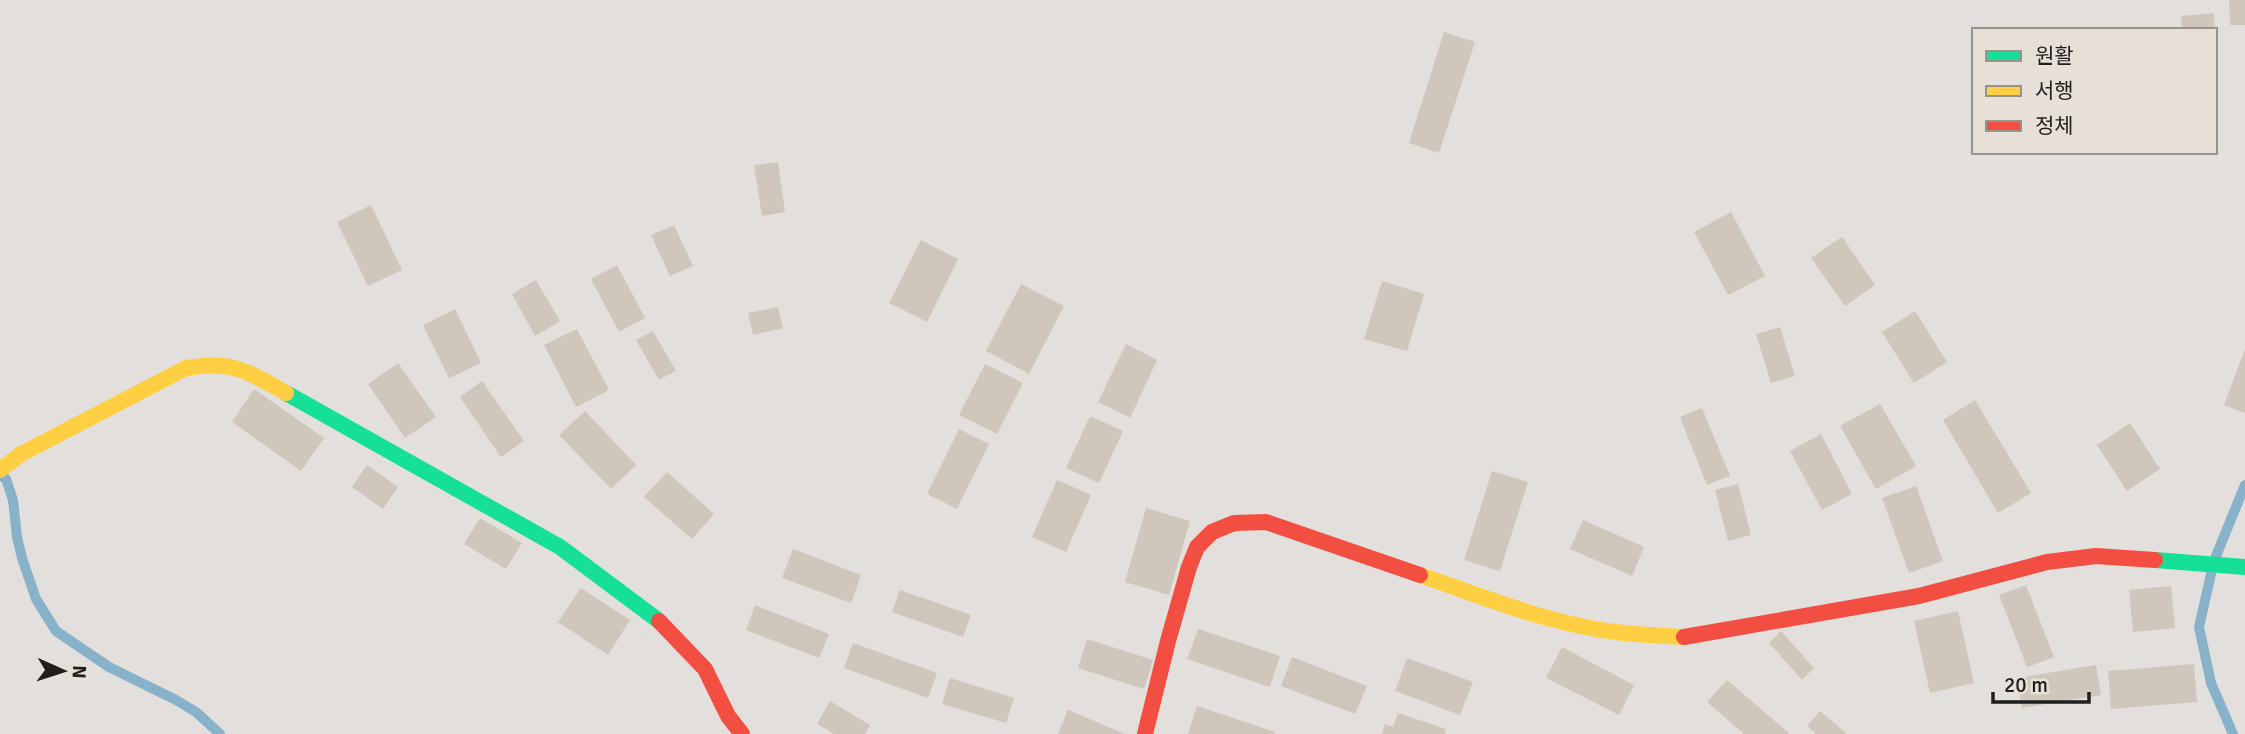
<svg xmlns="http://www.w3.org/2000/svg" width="2245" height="734" viewBox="0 0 2245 734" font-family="Signika,'Noto Sans KR',sans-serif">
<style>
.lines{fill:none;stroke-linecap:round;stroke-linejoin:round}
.stream{stroke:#88b2ca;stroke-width:10}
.building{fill:#cfc7bc}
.fast{stroke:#16e098;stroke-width:16}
.slow{stroke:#ffcf43;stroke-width:16}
.jam{stroke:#f24e42;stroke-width:16}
</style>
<rect width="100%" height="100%" fill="#e2dfdc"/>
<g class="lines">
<!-- stream -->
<g class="stream">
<path d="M3 477 6 479 13 500 17 537 22 558 36 599 56 631 109 667 176 700 196 712 220 734"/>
<path d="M2216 556 2245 485"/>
<path d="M2211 574 2199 627 2211 683 2233 734"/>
</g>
</g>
<!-- building -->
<g class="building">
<path d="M2229 0H2245V25H2230Z"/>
<path d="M2214 13 2215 30H2182L2181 16Z"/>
<path d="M1444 32 1475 42 1439 153 1409 143Z"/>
<path d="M778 162 785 212 762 216 754 165Z"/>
<path d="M371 205 402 270 368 286 337 222Z"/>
<path d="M1731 212 1765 276 1728 295 1694 232Z"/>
<path d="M674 225 693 266 670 276 651 235Z"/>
<path d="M1842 237 1875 285 1845 306 1811 258Z"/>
<path d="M921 240 958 259 927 322 889 303Z"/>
<path d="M617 265 645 318 619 332 591 279Z"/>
<path d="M536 280 560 321 535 336 512 294Z"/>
<path d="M1382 281 1424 294 1407 351 1364 339Z"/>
<path d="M1021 284 1064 306 1029 374 986 351Z"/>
<path d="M778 307 783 328 753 335 748 313Z"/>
<path d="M455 309 481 363 449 378 423 325Z"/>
<path d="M1915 311 1947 362 1914 383 1882 332Z"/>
<path d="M1780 327 1795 376 1771 383 1756 334Z"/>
<path d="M577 329 609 390 576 407 544 345Z"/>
<path d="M653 331 676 371 659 380 636 340Z"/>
<path d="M1126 344 1157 360 1130 418 1098 402Z"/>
<path d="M2245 349V413L2224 405Z"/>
<path d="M398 363 436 417 405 438 368 384Z"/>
<path d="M985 364 1023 383 997 434 959 415Z"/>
<path d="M482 381 524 441 501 457 460 397Z"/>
<path d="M254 389 324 438 301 471 232 422Z"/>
<path d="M1975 400 2031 493 1998 513 1943 420Z"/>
<path d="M1880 404 1916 466 1876 489 1840 426Z"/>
<path d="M1702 408 1730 476 1707 485 1680 417Z"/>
<path d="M585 411 636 465 611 489 559 435Z"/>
<path d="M1090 416 1123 431 1099 483 1066 468Z"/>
<path d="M2130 423 2160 469 2127 491 2097 445Z"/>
<path d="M959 429 989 444 957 509 927 494Z"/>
<path d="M1821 434 1852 494 1822 510 1790 451Z"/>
<path d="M367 465 398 487 383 509 352 487Z"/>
<path d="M1492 471 1528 482 1500 571 1464 560Z"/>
<path d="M667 472 714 514 692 539 644 497Z"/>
<path d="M1057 480 1091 495 1066 552 1032 537Z"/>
<path d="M1738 484 1751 535 1728 541 1715 490Z"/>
<path d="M1916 486 1943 561 1909 573 1882 498Z"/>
<path d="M1146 508 1190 521 1169 595 1125 582Z"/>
<path d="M480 518 522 543 506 569 464 544Z"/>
<path d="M1583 520 1644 547 1632 576 1570 549Z"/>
<path d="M793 549 861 575 851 603 782 578Z"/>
<path d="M2026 585 2054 657 2027 667 1999 595Z"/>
<path d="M2171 586 2175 628 2133 632 2129 590Z"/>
<path d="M581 588 630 620 608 655 558 622Z"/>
<path d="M900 590 971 615 963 637 892 612Z"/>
<path d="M755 605 829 634 819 658 746 630Z"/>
<path d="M1958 611 1974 683 1930 693 1914 621Z"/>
<path d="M1198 629 1280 656 1270 687 1187 659Z"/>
<path d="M1781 631 1814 668 1802 680 1769 643Z"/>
<path d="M1087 639 1153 660 1144 689 1078 668Z"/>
<path d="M853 643 937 673 928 698 844 668Z"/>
<path d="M1562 647 1634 685 1619 715 1546 678Z"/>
<path d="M1292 657 1367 686 1355 714 1281 686Z"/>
<path d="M1407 658 1473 682 1460 715 1395 691Z"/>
<path d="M2194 664 2197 702 2111 709 2108 671Z"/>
<path d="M2096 665 2101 695 2022 708 2017 678Z"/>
<path d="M950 678 1014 698 1006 723 942 704Z"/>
<path d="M1727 680 1790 734H1744L1707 702Z"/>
<path d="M830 701 870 725 865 734H834L817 724Z"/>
<path d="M1197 706 1275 732V734H1188Z"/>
<path d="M1068 710 1125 734H1058Z"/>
<path d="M1820 711 1847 734H1816L1807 726Z"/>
<path d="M1398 713 1446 729 1445 734H1382L1385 724 1393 727Z"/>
</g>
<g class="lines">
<!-- fast -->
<g class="fast">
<path d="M286 393 560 547 659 621"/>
<path d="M2155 560 2245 567"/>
</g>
<!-- slow -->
<g class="slow">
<path d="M0 470 21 454 186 368C232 360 247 371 286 393"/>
<path d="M1420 575C1486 598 1554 626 1624 633 1644 635 1664 636 1684 637"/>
</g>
<!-- jam -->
<g class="jam">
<path d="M659 621 705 669 728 716 742 734"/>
<path d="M1684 637 1919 596 2047 562 2096 556 2155 560"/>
<path d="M1145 734 1168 641 1189 567 1197 547 1212 532 1234 523 1266 522 1420 575"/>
</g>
</g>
<!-- legend -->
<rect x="1972" y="28" width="245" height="126" fill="#e6e0d8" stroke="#97938d" stroke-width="2"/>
<rect x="1986" y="51" width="35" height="10" fill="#16e098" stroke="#97938d" stroke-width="2"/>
<text x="2035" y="63" font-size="21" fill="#211f1c">원활</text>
<rect x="1986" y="86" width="35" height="10" fill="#ffcf43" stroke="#97938d" stroke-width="2"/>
<text x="2035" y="98" font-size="21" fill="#211f1c">서행</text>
<rect x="1986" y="121" width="35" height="10" fill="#f24e42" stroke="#97938d" stroke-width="2"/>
<text x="2035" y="133" font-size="21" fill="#211f1c">정체</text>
<!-- north arrow -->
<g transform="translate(63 671) rotate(93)" stroke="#e6e0d8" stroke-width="5" paint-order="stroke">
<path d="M0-5L12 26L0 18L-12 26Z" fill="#211f1c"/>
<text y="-10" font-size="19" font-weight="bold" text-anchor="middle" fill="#211f1c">N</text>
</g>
<!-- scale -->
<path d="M1993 692v10h96v-10" fill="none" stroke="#211f1c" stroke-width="3.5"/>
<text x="2004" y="692" font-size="21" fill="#211f1c" stroke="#e6e0d8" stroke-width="5" paint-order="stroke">20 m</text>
</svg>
